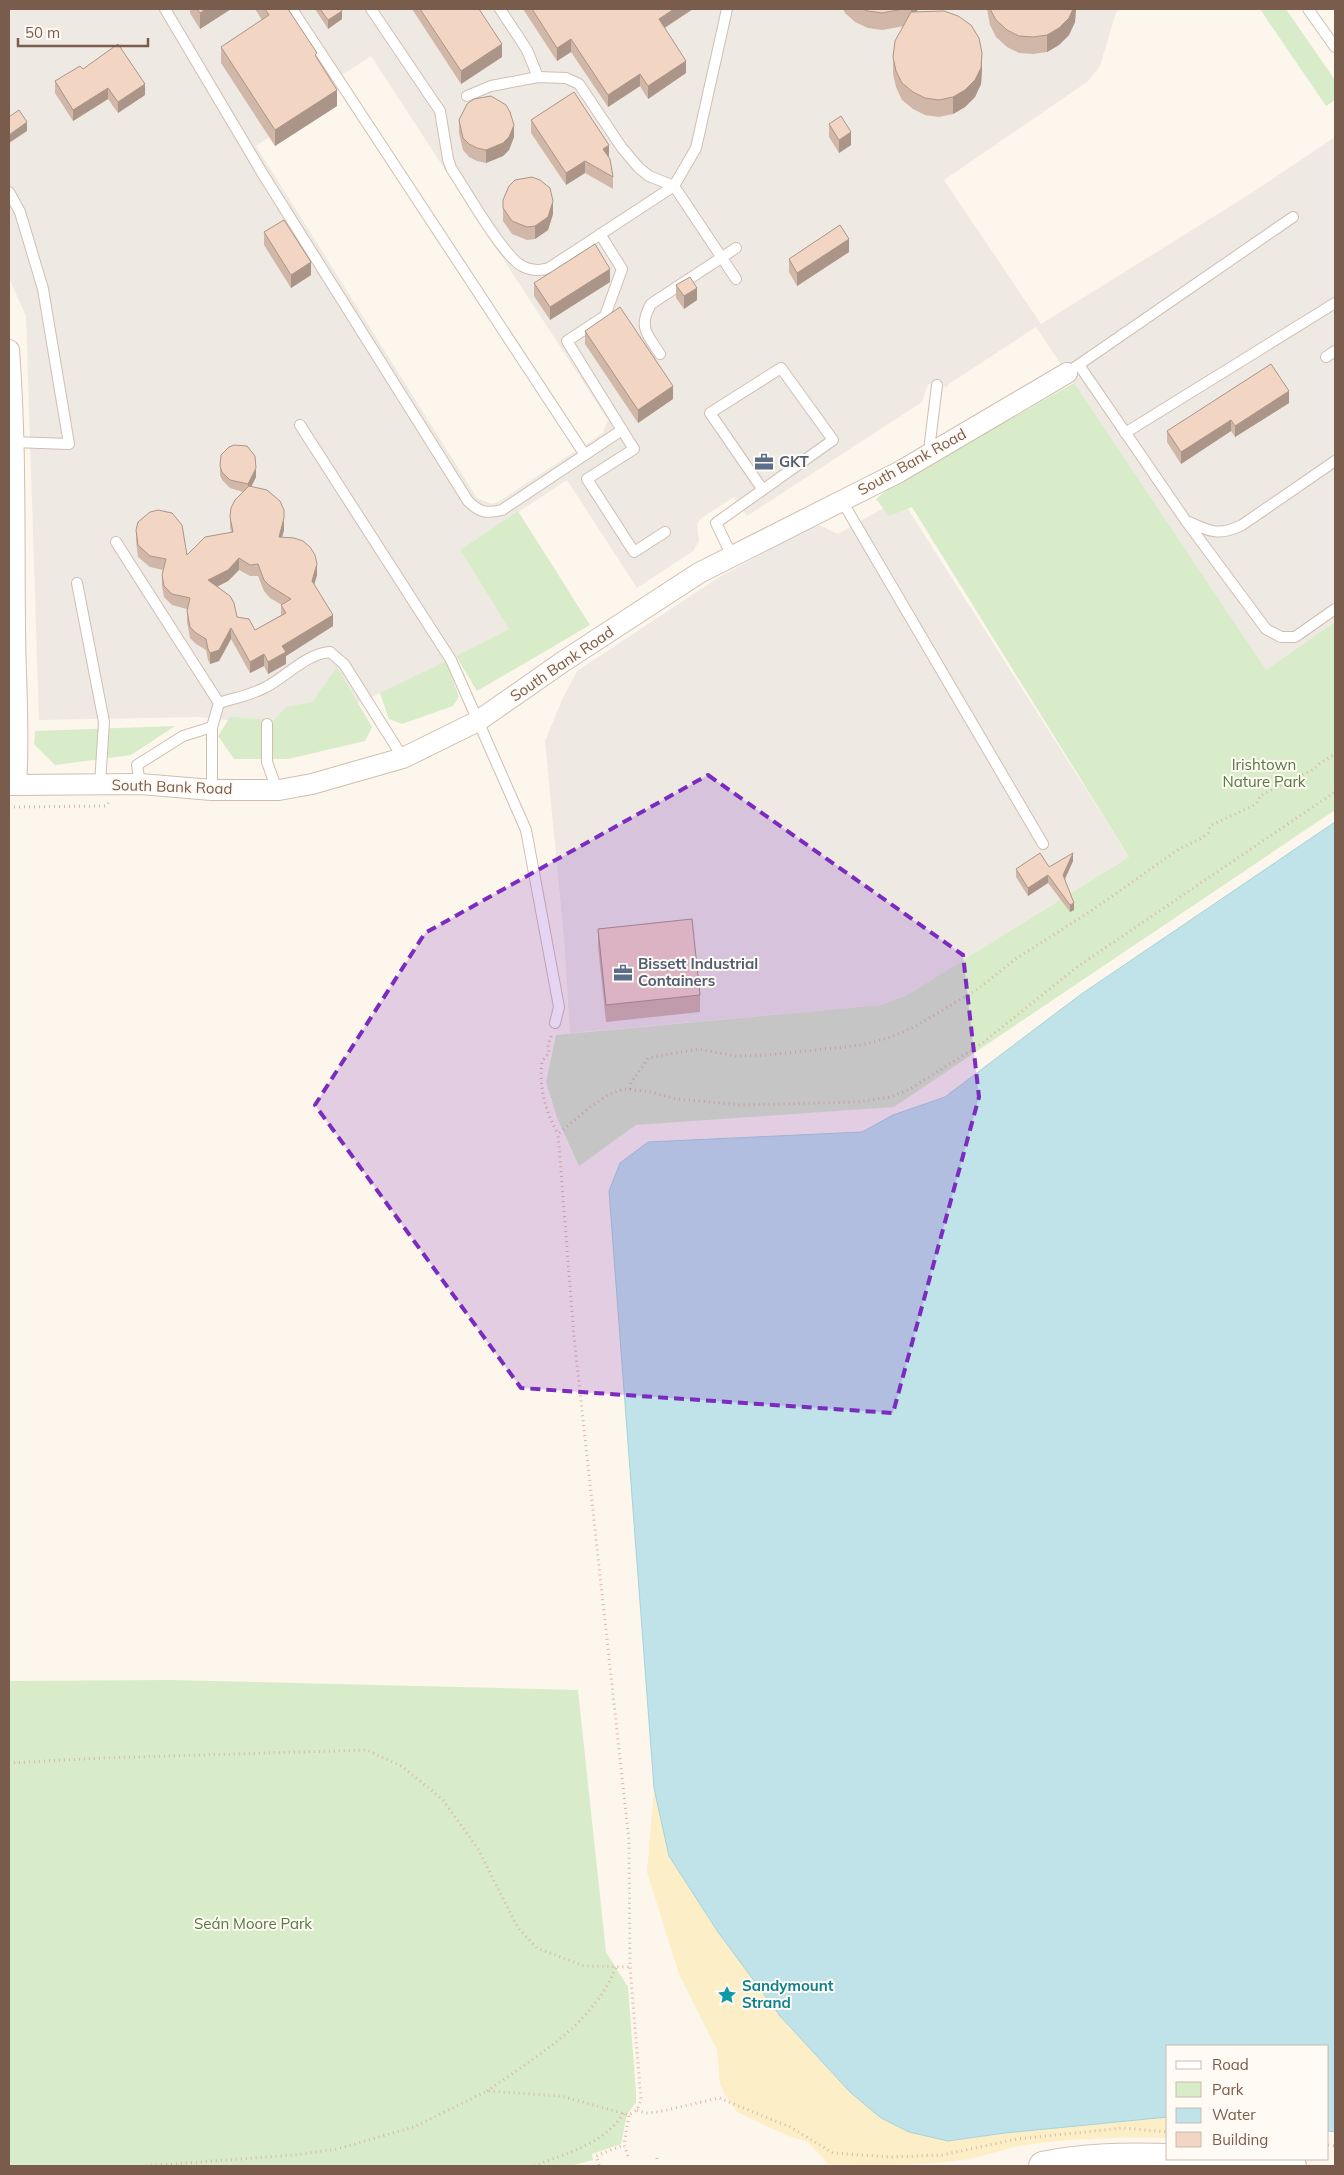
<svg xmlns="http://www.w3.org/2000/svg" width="1344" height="2175" viewBox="0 0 1344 2175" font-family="Mulish,sans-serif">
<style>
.industrial{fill:#efe9e4;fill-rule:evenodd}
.green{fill:#d8ecc9}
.sand{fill:#fcefc7}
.water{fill:#bfe3e8;stroke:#a5d3da}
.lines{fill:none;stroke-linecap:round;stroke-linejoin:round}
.lane-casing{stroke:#d1beb0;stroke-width:12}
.street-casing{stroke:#d1beb0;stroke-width:22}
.secondary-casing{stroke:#d6c0b0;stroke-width:30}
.path{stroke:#d9b8a5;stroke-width:3;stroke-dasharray:1 4;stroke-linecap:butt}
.lane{stroke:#fff;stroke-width:10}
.street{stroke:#fff;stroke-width:20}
.secondary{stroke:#fff;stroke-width:28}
.wall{fill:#d1b7a8;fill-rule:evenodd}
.shaded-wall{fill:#aa9588}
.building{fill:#f3d5c3;stroke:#aa9588;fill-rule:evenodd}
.marked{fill:#7b2cbf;fill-opacity:0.2;stroke:#7b2cbf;stroke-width:4;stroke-dasharray:10 6;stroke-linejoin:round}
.labels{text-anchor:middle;stroke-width:4;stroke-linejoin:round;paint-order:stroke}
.service-label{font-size:15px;font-weight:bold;fill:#4e5e75;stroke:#fffaf3;text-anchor:start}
.street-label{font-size:15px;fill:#7a5c4d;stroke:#fffaf3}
.park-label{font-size:15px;fill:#537a41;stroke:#fffaf3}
.culture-label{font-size:15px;font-weight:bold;fill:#0d838f;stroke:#fffaf3;text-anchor:start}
</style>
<rect width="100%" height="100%" fill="#fdf6ec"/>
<!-- industrial -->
<g class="industrial">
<path d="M9 9H1121L1116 12 1100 66 1087 82 944 180 1041 324 1250 194 1335 137V622L1266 671 1036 327 949 384 947 387 928 384 922 402 747 516 734 497 700 519 697 524 699 541 693 551 637 588 567 480 460 550 509 629 408 681 330 715 246 722 199 717 39 720 26 316 9 278ZM371 56 608 420 603 433 498 502 491 504 477 498 256 146 269 137 263 127Z"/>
<path d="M901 498 1129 857 907 995 881 1005 570 1033 564 938 545 741 562 700 577 671 716 579 804 531 819 525 838 534Z"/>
</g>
<!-- green -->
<g class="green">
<path d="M1260 9H1286L1335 80V100L1326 106Z"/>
<path d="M1074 383 1266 670 1335 622V810L894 1107 636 1125 579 1166 557 1118 546 1082 556 1035 881 1005 907 995 1129 857 912 507 889 516 876 499 894 484Z"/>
<path d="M518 511 590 625 477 691 456 656 509 629 460 550Z"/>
<path d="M446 661 459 697 453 706 402 724 389 719 380 693Z"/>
<path d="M337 667 372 727 365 741 288 759H234L218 736 230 717 274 720 286 707 312 702Z"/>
<path d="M175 726 131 755 55 765 34 744 35 731Z"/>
<path d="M171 1680 578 1690 606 1952 628 1987 636 2093V2103L627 2114 621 2144 592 2154 593 2160 570 2166H9V1681Z"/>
</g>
<!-- sand -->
<path class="sand" d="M654 1788 669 1856 718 1932 780 2016 850 2092 882 2118 948 2141 1005 2133 1168 2117V2138C1118 2137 1069 2138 1020 2146 1003 2149 986 2156 969 2159 922 2166 876 2166 828 2164L808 2142 788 2136 737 2112 725 2095 720 2084 717 2050 679 1974 647 1872Z"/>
<!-- water -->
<path class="water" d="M1335 822V2132L1328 2131V2046H1168V2117L1005 2133 948 2141 909 2132 881 2118 850 2092 780 2016 718 1932 669 1856 654 1788 609 1191 620 1163 648 1142 862 1132 893 1115 945 1097 1080 995Z"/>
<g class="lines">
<!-- lane casing -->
<g class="lane-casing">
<g id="lane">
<path d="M165 9 264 176 468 501C479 512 486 514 502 510L622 430 567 341 605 316 622 269 600 234"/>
<path d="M292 9 585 455"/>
<path d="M371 9 440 111 448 159 451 168C465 189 503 256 522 266 531 271 540 271 549 268L674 186 696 148 727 9"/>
<path d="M500 9 527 50 538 77"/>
<path d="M1308 9 1335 47"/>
<path d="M467 96 491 86 538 77 566 78 579 84 622 148 639 168 649 176 674 186 736 279"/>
<path d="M9 192 20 212 43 289 69 444 13 442"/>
<path d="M660 354C647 334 638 327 651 304L736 248"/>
<path d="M1326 357 1335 351"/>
<path d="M1079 365 1186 521 1266 629 1281 637H1295L1335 609"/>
<path d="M1074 368 1293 217"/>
<path d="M300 425 451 660 478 721 526 830 559 1007 555 1023"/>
<path d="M622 430 634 449 587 479 634 552 665 532"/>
<path d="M1125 433 1335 303"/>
<path d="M931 453 930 442 937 385"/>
<path d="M842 501 1043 844"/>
<path d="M1189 522C1210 532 1220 536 1242 525L1335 461"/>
<path d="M116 542 219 703"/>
<path d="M732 556 716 523 833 440 781 368 710 413 763 490"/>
<path d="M77 583 104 722 100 784"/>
<path d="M267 724V762L277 790"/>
<path d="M212 727 219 703C234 698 252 695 266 687 287 676 306 654 330 652L344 664 403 758"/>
<path d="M140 784 137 765 183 736 212 727V790"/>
</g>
</g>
<!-- street casing -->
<g class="street-casing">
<g id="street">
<path d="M9 350C16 442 14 533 15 625 15 678 20 732 16 785"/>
<path d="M9 785 140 784 212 790H279L312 784 403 758 478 721 564 661 699 573 899 472 1067 373"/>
</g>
</g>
<!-- secondary casing -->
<g class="secondary-casing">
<g id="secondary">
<path d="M1182 2159 1232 2160 1292 2166"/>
<path d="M1043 2166C1083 2157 1127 2157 1168 2158"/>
</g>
</g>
<!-- path -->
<g class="path">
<path d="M9 807 106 806 109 802"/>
<path d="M551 1036 548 1045 549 1053 542 1061C539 1089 545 1110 558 1134"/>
<path d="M630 1089 631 1083 648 1058 698 1049 736 1056 767 1055 863 1045 891 1037 916 1026 979 988 1017 958 1091 911 1179 849 1202 838 1208 833 1210 826 1256 804 1261 795 1314 769 1319 764 1335 754"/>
<path d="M9 1763 103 1758 367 1750 403 1767 443 1800 478 1849 518 1928 537 1948 584 1966 630 1967"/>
<path d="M487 2091C535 2057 594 2024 616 1967"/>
<path d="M637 2110 645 2113 658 2112 719 2098 790 2127 833 2153 891 2157 942 2155 1017 2139 1123 2128 1168 2132"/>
<path d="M1328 2145 1335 2146"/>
<path d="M628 2156 624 2145 629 2115"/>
<path d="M657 2159V2155"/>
<path d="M599 2165 596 2156 624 2145"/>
<path d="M146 2166 294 2155 337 2149 414 2127 487 2091 561 2096 629 2115 637 2110 641 2100 630 1967 629 1841 574 1337 558 1134 590 1107 609 1094 624 1089 651 1092 677 1099 742 1105 856 1102 891 1097 910 1089 981 1044 1077 967 1335 792"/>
<path d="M534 2166C567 2153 604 2144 624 2113"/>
</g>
<!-- lane -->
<use href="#lane" class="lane"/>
<!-- street -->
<use href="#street" class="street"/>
<!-- secondary -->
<use href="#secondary" class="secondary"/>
</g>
<!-- wall -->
<g class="wall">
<path d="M190 9H231L200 29 190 13Z"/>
<path d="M255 9H288L317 58 337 106 275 146 221 63V47L262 20Z"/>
<path d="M315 9H341L342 19 328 29Z"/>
<path d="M412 9H479L502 57 461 84Z"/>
<path d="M523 9H693L665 28 686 73 648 99 640 86 608 107 571 52 557 61Z"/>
<path d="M843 9H918L916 12 982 70 981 84 975 97 965 107 953 114 939 117 925 115 913 109 902 100 896 87 893 74V57L904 26 882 30 868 28 855 22 845 13Z"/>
<path d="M987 9H1076L1075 22 1069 35 1059 45 1047 52 1033 54 1019 53 1007 47 996 37 990 25Z"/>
<path d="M83 69 145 95 118 113 108 99 73 121 55 93V81Z"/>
<path d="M459 120 514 137 509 150 503 156 486 163 477 161 469 157 463 150 459 133Z"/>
<path d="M531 120 609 157 613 177V189L585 173 566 185 531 133Z"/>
<path d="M829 124 851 145 839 153 829 137Z"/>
<path d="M503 200 553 214 548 230 535 239 527 240 512 234 503 221Z"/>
<path d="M264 232 311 275 291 288 264 245Z"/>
<path d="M849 252 797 286 789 272V259Z"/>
<path d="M610 282 550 320 534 296V283Z"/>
<path d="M676 285 697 300 684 309 676 298Z"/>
<path d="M585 331 673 399 638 423 585 344Z"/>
<path d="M1289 403 1235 437 1231 431 1181 464 1167 442V431Z"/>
<path d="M220 466 256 477 251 487 284 530 282 537 317 575 314 584 333 626 286 656V664L268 674 264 666 250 673 231 639 219 661 210 664 208 660 206 650 196 644 190 638 187 622V609L172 605 164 597 162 586V575L163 570 150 567 138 557 136 541V530L187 555 231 532 230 528V517L243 492 230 488 222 480 220 475ZM239 570 250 576H258L264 591 270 598 282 605H281V615L255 630 237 617 217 587 228 581Z"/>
<path d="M1073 861 1065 879 1074 910 1070 912 1048 883 1028 896 1016 877V869L1049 867Z"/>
<path d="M598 929 700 995V1012L606 1022 598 946Z"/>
</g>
<!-- shaded-wall -->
<g class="shaded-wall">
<path d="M206 9H231L200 29V13Z"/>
<path d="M674 9H693L659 31V19Z"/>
<path d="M911 9H918L911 24Z"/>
<path d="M1073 9H1076L1075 22 1069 35 1059 45 1047 52V35Z"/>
<path d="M342 11V19L328 29V20Z"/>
<path d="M571 39V52L557 61V48Z"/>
<path d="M502 44V57L461 84V71Z"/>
<path d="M982 53V70L981 84 975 97 965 107 953 114V97Z"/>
<path d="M686 61V73L648 99V86Z"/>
<path d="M640 74V86L608 107V95Z"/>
<path d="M145 84V95L118 113V102Z"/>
<path d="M108 88V99L73 121V110Z"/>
<path d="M337 90V106L275 146V130Z"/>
<path d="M27 122V131L9 143V135Z"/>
<path d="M514 125V137L509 150 503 156 486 163V150Z"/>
<path d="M851 132V145L839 153V140Z"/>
<path d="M609 145V157L603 161V149Z"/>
<path d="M585 161V173L566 185V173Z"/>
<path d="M553 201V214L548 230 535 239V226Z"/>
<path d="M849 239V252L797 286V273Z"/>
<path d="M311 262V275L291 288V275Z"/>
<path d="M610 269V282L550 320V307Z"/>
<path d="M697 288V300L684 309V296Z"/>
<path d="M673 386V399L638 423V410Z"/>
<path d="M1289 391V403L1235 437V426Z"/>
<path d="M1231 420V431L1181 464V452Z"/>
<path d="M256 468V477L248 493V484Z"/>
<path d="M284 518V530L279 548V537Z"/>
<path d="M239 558V570L228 581 208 591V580Z"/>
<path d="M317 564V575L312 592V581Z"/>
<path d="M333 615V626L286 656V664L268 674V662L282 646Z"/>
<path d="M231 628V639L219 661 210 664V653Z"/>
<path d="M264 654V666L250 673V662Z"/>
<path d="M1073 853V861L1063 883V875Z"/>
<path d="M1048 875V883L1028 896V888Z"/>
<path d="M1074 903V910L1070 912V905Z"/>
</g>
<!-- building -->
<g class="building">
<path d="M197 9H206L200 13Z"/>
<path d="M265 9H288L317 53 315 55 337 90 275 130 221 47 269 15Z"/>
<path d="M320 9H341L342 11 328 20Z"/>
<path d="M420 9H479L502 44 461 71Z"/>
<path d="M532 9H674L659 19 686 61 648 86 640 74 608 95 571 39 557 48Z"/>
<path d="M862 9H903L882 13 868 11Z"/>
<path d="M990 9H1073L1069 18 1059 28 1047 35 1033 37 1019 36 1007 30 996 20Z"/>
<path d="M944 11 958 16 971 25 979 38 982 53 981 68 975 80 965 90 953 97 939 100 925 98 913 92 902 83 896 71 893 57 895 41 911 12Z"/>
<path d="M118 44 145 84 118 102 108 88 73 110 55 81 80 66 83 69Z"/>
<path d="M574 92 609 145 603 149 610 159 613 177 585 161 566 173 531 120Z"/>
<path d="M491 96 506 105 510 112 514 125 509 137 503 143 486 150 477 148 469 144 463 138 459 120 467 104 474 99Z"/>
<path d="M19 110 27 122 9 135V117Z"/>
<path d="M841 116 851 132 839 140 829 124Z"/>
<path d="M532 177 540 180 550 188 553 201 548 217 535 226 527 227 512 221 503 208V200L509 186 515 180Z"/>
<path d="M284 220 311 262 291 275 264 232Z"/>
<path d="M840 225 849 239 797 273 789 259Z"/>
<path d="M595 244 610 269 550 307 534 283Z"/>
<path d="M690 277 697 288 684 296 676 285Z"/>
<path d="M620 307 673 386 638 410 585 331Z"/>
<path d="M1271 364 1289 391 1235 426 1231 420 1181 452 1167 431Z"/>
<path d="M234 445 247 446 255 456 256 468 248 484 230 480 222 472 220 466 221 455 229 447Z"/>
<path d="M249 486 267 490 280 501 284 510V518L279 537 294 538 303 541 310 547 315 555 317 564 312 581 333 615 282 646 286 652 268 662 264 654 250 662 231 628 219 650 210 653 208 649 206 639 196 633 190 627 187 611 190 598 172 594 164 586 162 575 166 559 150 556 138 545 136 530 138 522 150 512 158 510 172 513 182 525 187 555 205 537 233 532 230 517 231 508 235 500ZM239 558 250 565 258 564 264 580 270 586 291 599 281 605 286 613 255 630 249 619 237 617 234 603 230 596 208 580 228 570Z"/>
<path d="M1040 853 1049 867 1073 853 1063 875 1074 903 1070 905 1048 875 1028 888 1016 869Z"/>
<path d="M692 919 700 995 606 1005 598 929Z"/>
</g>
<!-- marked area -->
<path class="marked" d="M708 775 963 955 979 1097 893 1413 521 1388 315 1105 425 933Z"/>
<!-- icons -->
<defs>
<g id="office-bare" transform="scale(1.5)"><path d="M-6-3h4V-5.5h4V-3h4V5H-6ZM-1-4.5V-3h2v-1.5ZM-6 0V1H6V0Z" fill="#5c6f8a" stroke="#fffaf3" stroke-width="2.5" paint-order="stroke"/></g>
<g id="sight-bare" transform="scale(1.5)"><path d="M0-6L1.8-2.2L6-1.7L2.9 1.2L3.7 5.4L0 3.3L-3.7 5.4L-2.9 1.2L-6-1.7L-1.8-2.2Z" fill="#0f9aa8" stroke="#fffaf3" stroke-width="2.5" paint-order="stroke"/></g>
</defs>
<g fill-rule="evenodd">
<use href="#office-bare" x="764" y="462"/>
<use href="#office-bare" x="623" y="973"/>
<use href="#sight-bare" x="727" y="1995"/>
</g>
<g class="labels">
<!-- service labels -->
<g class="service-label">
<text x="779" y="467">GKT</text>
<text x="638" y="969">Bissett Industrial<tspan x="638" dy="17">Containers</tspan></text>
</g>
<!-- street labels -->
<g class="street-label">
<text transform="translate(912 462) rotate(-29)" y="5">South Bank Road</text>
<text transform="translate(562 664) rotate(-34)" y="5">South Bank Road</text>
<text transform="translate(172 787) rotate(2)" y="5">South Bank Road</text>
</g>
<!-- park labels -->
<g class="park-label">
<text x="1264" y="770">Irishtown<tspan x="1264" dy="17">Nature Park</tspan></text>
<text x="253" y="1929">Seán Moore Park</text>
</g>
<!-- culture labels -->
<g class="culture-label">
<text x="742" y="1991">Sandymount<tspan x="742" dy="17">Strand</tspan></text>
</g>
</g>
<!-- border -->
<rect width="1344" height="2175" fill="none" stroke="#7a5c4d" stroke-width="20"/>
<!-- legend -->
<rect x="1166" y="2045" width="162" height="115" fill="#fffaf3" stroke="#cabbb1"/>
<rect x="1176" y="2061" width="25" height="8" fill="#ffffff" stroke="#cabbb1"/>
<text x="1212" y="2070" font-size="15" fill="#7a5c4d">Road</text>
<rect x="1176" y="2082" width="25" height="15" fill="#d8ecc9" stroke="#cabbb1"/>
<text x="1212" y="2095" font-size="15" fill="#7a5c4d">Park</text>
<rect x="1176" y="2108" width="25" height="15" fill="#bfe3e8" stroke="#cabbb1"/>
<text x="1212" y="2120" font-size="15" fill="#7a5c4d">Water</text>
<rect x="1176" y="2132" width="25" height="15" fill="#f3d5c3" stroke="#cabbb1"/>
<text x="1212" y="2145" font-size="15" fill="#7a5c4d">Building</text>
<!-- scale -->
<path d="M18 38v8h130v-8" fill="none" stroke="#7a5c4d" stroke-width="2.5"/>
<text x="25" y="38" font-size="15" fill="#7a5c4d" stroke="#fffaf3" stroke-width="4" paint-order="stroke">50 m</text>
</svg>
